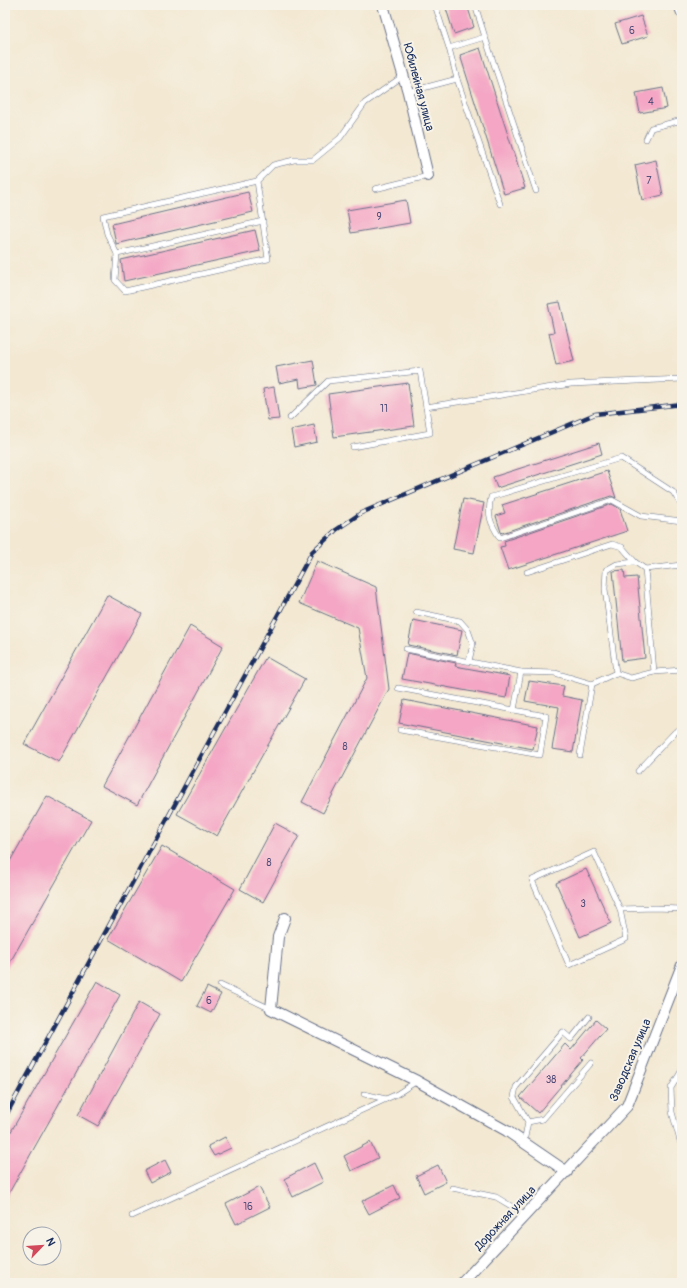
<svg xmlns="http://www.w3.org/2000/svg" width="687" height="1288" viewBox="0 0 687 1288" font-family="Pangolin,sans-serif">
<style>
.building{fill:#f4a6c4}
.lines{fill:none;stroke-linecap:round;stroke-linejoin:round}
.lane-casing{stroke:#677087;stroke-width:6}
.street-casing{stroke:#677087;stroke-width:12}
.lane{stroke:#fff;stroke-width:5}
.street{stroke:#fff;stroke-width:10}
.rail-casing{stroke:#1b2f5e;stroke-width:4.5}
.rail{stroke:#f7f3e8;stroke-width:3;stroke-dasharray:9;stroke-linecap:butt}
.labels{text-anchor:middle;stroke-width:4;stroke-linejoin:round;paint-order:stroke}
.number-label{font-size:10px;fill:#514d78}
.street-label{font-size:12px;fill:#1b2f5e;stroke:#f7f3e8}
</style>
<rect width="100%" height="100%" fill="#f7f3e8"/>
<filter id="ink" filterUnits="userSpaceOnUse"><feTurbulence type="fractalNoise" baseFrequency=".025" numOctaves="2"/><feDisplacementMap in="SourceGraphic" scale="8" xChannelSelector="R" yChannelSelector="G"/><feConvolveMatrix kernelMatrix="1 2 1 2 8 2 1 2 1" color-interpolation-filters="sRGB"/></filter>
<filter id="wash" filterUnits="userSpaceOnUse"><feTurbulence type="fractalNoise" baseFrequency=".012" numOctaves="4" result="noise"/><feDisplacementMap in="SourceGraphic" scale="16" xChannelSelector="R" yChannelSelector="G"/><feGaussianBlur stdDeviation="0.9" result="paint"/><feColorMatrix in="noise" values="0 0 0 0 0 0 0 0 0 0 0 0 0 0 0 0 0 1.4 0 .05"/><feComposite in="paint" operator="in"/></filter>
<g filter="url(#wash)">
<rect width="100%" height="100%" fill="#f3e8d2"/>
<g id="blocks">
<!-- building -->
<g class="building">
<path d="M445 5H467L474 27 454 34Z"/>
<path d="M641 16 648 36 622 44 615 24Z"/>
<path d="M480 48 525 188 504 194 460 55Z"/>
<path d="M663 88 667 108 640 113 636 93Z"/>
<path d="M656 160 663 195 642 200 635 165Z"/>
<path d="M248 192 253 212 116 244V243L112 224Z"/>
<path d="M406 200 410 223 351 233 347 210Z"/>
<path d="M255 230 260 251 124 281 121 260Z"/>
<path d="M560 302 574 361 556 365 549 333 554 332 548 304Z"/>
<path d="M313 360 317 385 300 388 299 379 279 383 276 367Z"/>
<path d="M408 383 414 426 334 437 328 394Z"/>
<path d="M274 387 279 419 268 420 263 389Z"/>
<path d="M314 425 317 442 294 447 291 430Z"/>
<path d="M599 443 602 454 497 488 493 477Z"/>
<path d="M607 471 616 498 611 496 502 533 501 532 496 516 505 513 502 505Z"/>
<path d="M463 499 484 503 474 553 453 549Z"/>
<path d="M612 504 620 509 627 531 508 570 500 547 505 546 504 541Z"/>
<path d="M317 561 376 587 389 689 323 813 302 802 367 678 358 628 299 603Z"/>
<path d="M624 570 625 578 637 577 645 658 622 661 613 571Z"/>
<path d="M107 595 142 614 59 762 24 744Z"/>
<path d="M413 620 462 630 457 655 408 645Z"/>
<path d="M190 626 223 646 137 805 102 786Z"/>
<path d="M407 653 456 663 455 666 510 676 506 698 402 679Z"/>
<path d="M266 657 305 679 217 836 177 814Z"/>
<path d="M529 681 564 686 562 696 582 700 573 752 552 749 559 707 525 701Z"/>
<path d="M404 700 538 726 533 749 399 723Z"/>
<path d="M47 796 91 820 5 971V870Z"/>
<path d="M275 823 299 836 263 902 240 889Z"/>
<path d="M162 846 235 889 181 982 108 939Z"/>
<path d="M586 869 611 923 580 937 556 883Z"/>
<path d="M97 981 120 995 5 1200V1142Z"/>
<path d="M207 987 221 994 211 1013 197 1006Z"/>
<path d="M139 1002 160 1014 98 1126 78 1115Z"/>
<path d="M596 1020 606 1029 581 1058 583 1060 538 1113 520 1097 565 1044 571 1050Z"/>
<path d="M225 1137 231 1148 214 1156 208 1146Z"/>
<path d="M370 1142 378 1158 351 1171 344 1156Z"/>
<path d="M165 1160 171 1172 150 1183 144 1171Z"/>
<path d="M314 1163 323 1182 293 1197 284 1179Z"/>
<path d="M438 1165 446 1182 424 1193 416 1176Z"/>
<path d="M394 1185 400 1198 369 1214 362 1201Z"/>
<path d="M259 1187 270 1207 236 1224 226 1204Z"/>
</g>
</g>
</g>
<g filter="url(#ink)">
<use href="#blocks" fill-opacity="0" stroke="#677087" stroke-width="1"/>
<g class="lines">
<!-- lane casing -->
<g class="lane-casing">
<g id="lane">
<path d="M435 5 449 48 457 79 500 204"/>
<path d="M475 5 485 37"/>
<path d="M449 48 485 37 536 191"/>
<path d="M408 92 457 79"/>
<path d="M646 139 651 128 682 120"/>
<path d="M257 181 268 259 125 291 115 280 117 254 107 234 103 216 257 181 273 165 294 160H313L340 138 365 103 403 76"/>
<path d="M375 189 428 176"/>
<path d="M117 254 263 221"/>
<path d="M290 418 328 381 420 371 426 407"/>
<path d="M353 447 430 433 426 407 571 384 682 379"/>
<path d="M682 506 673 492 621 458 491 497C487 515 490 523 500 538L612 500 641 516 682 521"/>
<path d="M635 562 617 564 606 570 605 589 616 673 631 678 654 672 645 569"/>
<path d="M527 572 612 544 622 547 635 562 645 569 682 565"/>
<path d="M416 612 460 621 468 630 473 644 469 661"/>
<path d="M406 649 521 672"/>
<path d="M654 672 682 670"/>
<path d="M398 688 514 710"/>
<path d="M400 730 540 755 546 716 514 710 521 672 555 673 592 684 616 673"/>
<path d="M580 755 592 684"/>
<path d="M638 771 675 732 682 728"/>
<path d="M594 852 620 909 626 939 569 965 532 880Z"/>
<path d="M620 909 655 908 682 909"/>
<path d="M220 985 271 1009"/>
<path d="M364 1094 386 1099"/>
<path d="M528 1122 514 1097 516 1087 563 1032 571 1039 589 1017"/>
<path d="M680 1141 672 1112 671 1088 682 1070"/>
<path d="M524 1142 528 1122 543 1119 591 1063"/>
<path d="M452 1188 496 1197 526 1215"/>
<path d="M132 1216 397 1094 417 1081"/>
</g>
</g>
<!-- street casing -->
<g class="street-casing">
<g id="street">
<path d="M383 5 408 92 428 176"/>
<path d="M679 5 682 13"/>
<path d="M285 918 278 937 271 1009 417 1081 507 1131 567 1172"/>
<path d="M462 1283 627 1106 682 965"/>
</g>
</g>
<!-- lane -->
<use href="#lane" class="lane"/>
<!-- street -->
<use href="#street" class="street"/>
<!-- rail casing -->
<g class="rail-casing">
<path id="rail" d="M5 1117 312 552 336 530 361 513 595 414 682 404"/>
</g>
<!-- rail -->
<use href="#rail" class="rail"/>
</g>
</g>
<g class="labels">
<!-- number labels -->
<g class="number-label">
<text x="632" y="34">6</text>
<text x="651" y="105">4</text>
<text x="649" y="184">7</text>
<text x="379" y="220">9</text>
<text x="384" y="412">11</text>
<text x="345" y="750">8</text>
<text x="269" y="866">8</text>
<text x="583" y="907">3</text>
<text x="209" y="1004">6</text>
<text x="551" y="1083">38</text>
<text x="248" y="1210">16</text>
</g>
<!-- street labels -->
<g class="street-label">
<text transform="translate(419 87) rotate(75)" y="4">Юбилейная улица</text>
<text transform="translate(630 1060) rotate(-67)" y="4">Заводская улица</text>
<text transform="translate(505 1218) rotate(-47)" y="4">Дорожная улица</text>
</g>
</g>
<!-- margin -->
<rect width="687" height="1288" fill="none" stroke="#f7f3e8" stroke-width="20"/>
<!-- north arrow -->
<g transform="translate(42 1246) rotate(65)"><circle r="19" fill="#f7f3e8" stroke="#9fa5b1"/>
<path d="M0-3L7 15L0 10L-7 15Z" fill="#d1495b"/>
<text y="-6" font-size="11" font-weight="bold" text-anchor="middle" fill="#1b2f5e">N</text>
</g>
</svg>
